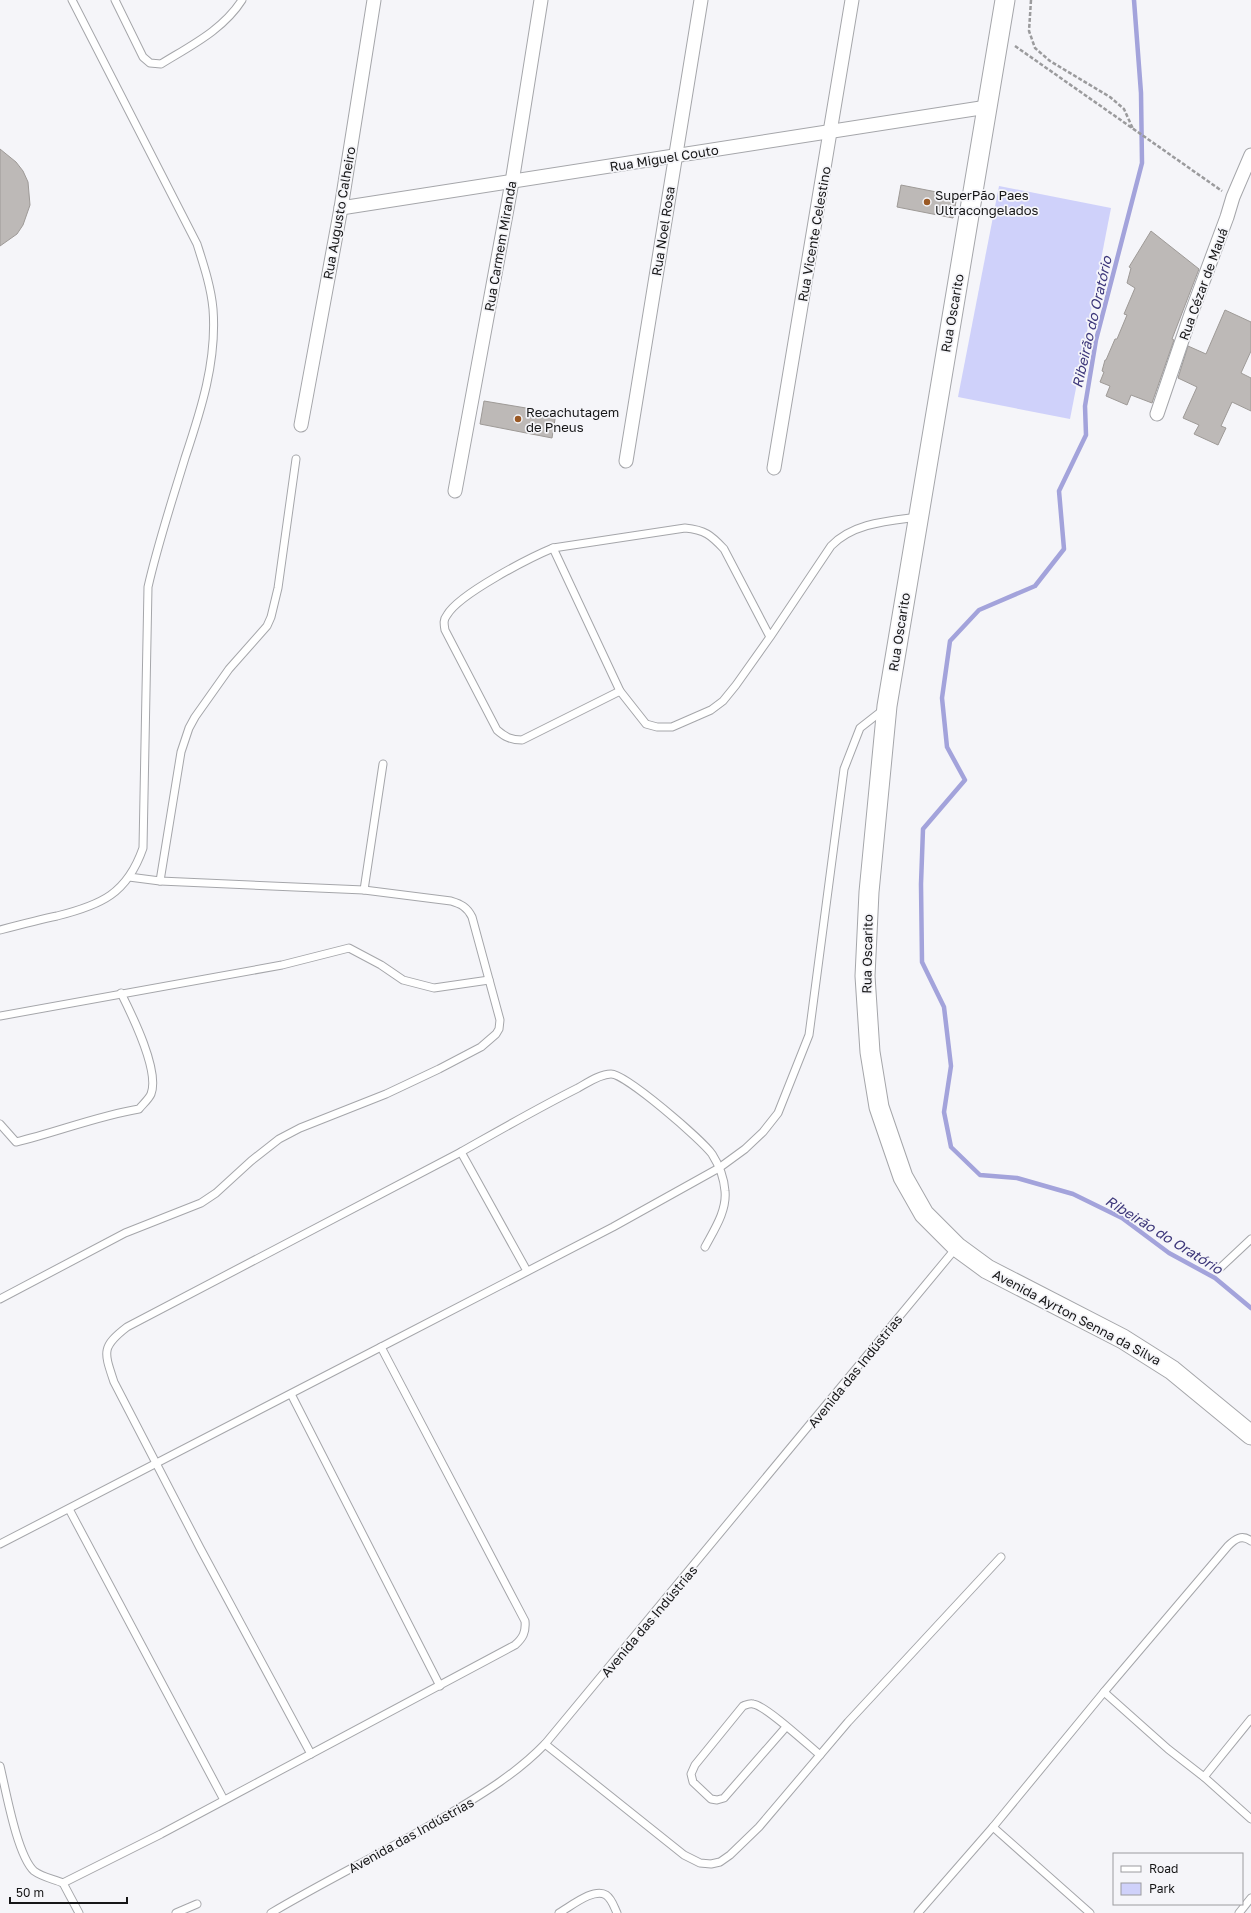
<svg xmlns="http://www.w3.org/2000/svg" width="1251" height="1913" viewBox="0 0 1251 1913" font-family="'Golos Text',sans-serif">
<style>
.green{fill:#cfd1fa}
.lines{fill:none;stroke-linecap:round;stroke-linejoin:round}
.stream{stroke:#a3a3db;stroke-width:4.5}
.building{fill:#bdb9b7;stroke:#9e9a97}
.service-casing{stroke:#a5a6aa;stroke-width:9}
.minor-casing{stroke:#a5a6aa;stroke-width:15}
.secondary-casing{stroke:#a5a6aa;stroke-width:21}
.path{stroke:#9b9b9d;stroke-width:2.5;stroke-dasharray:4 2;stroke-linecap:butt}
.service{stroke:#fff;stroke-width:7}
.minor{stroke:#fff;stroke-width:13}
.secondary{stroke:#fff;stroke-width:19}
.poi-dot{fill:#9a5925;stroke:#f5f5f9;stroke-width:1.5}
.labels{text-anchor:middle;stroke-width:3.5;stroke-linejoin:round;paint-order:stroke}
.street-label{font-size:13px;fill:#161617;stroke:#f5f5f9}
.poi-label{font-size:13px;fill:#161617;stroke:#f5f5f9;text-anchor:start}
.water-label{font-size:14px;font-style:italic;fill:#3d377a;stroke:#f5f5f9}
</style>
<rect width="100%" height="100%" fill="#f5f5f9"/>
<!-- green -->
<path class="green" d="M999 186 1111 208 1070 419 958 397Z"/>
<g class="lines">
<!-- stream -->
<path class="stream" d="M1134 0 1141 93 1142 163 1096 340 1085 406 1086 435 1059 491 1064 549 1035 586 979 610 950 641 942 698 947 747 965 780 923 829 921 884 922 962 944 1007 951 1066 944 1112 951 1147 980 1175 1017 1178 1073 1194 1122 1218 1169 1253 1215 1278 1251 1308"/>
</g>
<!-- building -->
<g class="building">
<path d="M0 149 16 162 23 171 28 182 30 205 23 225 17 234 0 246Z"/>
<path d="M901 185 957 196 953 218 897 207Z"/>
<path d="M1151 231 1199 269 1172 339 1174 340 1152 403 1131 395 1127 405 1106 396 1110 386 1100 382 1104 372 1102 371 1105 360H1106L1115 339H1117L1127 315 1124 314 1135 288 1127 283 1131 268 1129 267Z"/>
<path d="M1225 310 1251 322V351L1241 373 1251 378V411L1232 402 1221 426 1226 428 1218 445 1194 434 1199 425 1183 418 1197 387 1178 378 1188 346 1206 354Z"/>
<path d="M484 401 556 413 552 438 480 424Z"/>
</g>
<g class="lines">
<!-- service casing -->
<g class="service-casing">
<g id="service">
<path d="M115 0 143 57 150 63 161 64C190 46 223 30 242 0"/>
<path d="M553 548 620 691"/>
<path d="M770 637 724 549C711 535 705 530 685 528L553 548C529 558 459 594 447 615 443 620 444 624 445 630L497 730C505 737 511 740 522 740L620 691 646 724 657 727H672L711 710 723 701 736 685 770 637 831 546C853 523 888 521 918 517"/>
<path d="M129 877 160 881 364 890 383 764"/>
<path d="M160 881 181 752 189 728 195 717 229 669 267 626 271 617 278 588 296 459"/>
<path d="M0 930C19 925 38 920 57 916 101 905 127 894 143 848L148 587C158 543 172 501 185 458 201 410 217 361 213 309 211 287 204 266 197 244L72 0"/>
<path d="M0 1016 282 965 349 948 381 965 403 980 434 988 489 980"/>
<path d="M0 1124 16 1142C58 1132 97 1116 139 1109 142 1105 149 1099 151 1094 160 1071 132 1015 121 993"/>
<path d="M461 1152C500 1130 538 1108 578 1088 587 1083 600 1074 611 1074 626 1074 702 1140 712 1154 719 1165 724 1178 725 1191 727 1211 714 1230 705 1247"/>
<path d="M1219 1269 1251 1239"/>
<path d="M0 1299 125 1233 201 1203 216 1193 251 1161 279 1139 300 1128 386 1094 439 1069 481 1047 496 1034 499 1029 500 1020 472 917C467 907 461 904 451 901L364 890"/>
<path d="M291 1394 440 1686"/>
<path d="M69 1509 224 1800"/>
<path d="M1251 1541C1242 1534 1235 1539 1228 1546L1104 1692 1168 1749 1204 1777 1251 1719"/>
<path d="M0 1544 381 1347"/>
<path d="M786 1727 724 1798 717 1800 711 1799 693 1782 691 1774 695 1765 743 1706C746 1705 750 1703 753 1704 765 1705 808 1745 820 1755"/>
<path d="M545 1744 684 1855 700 1863 711 1864 720 1862 730 1855 759 1827 848 1722 1001 1557"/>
<path d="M311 1754 200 1548 114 1382C104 1352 101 1347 127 1327L461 1152 527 1271"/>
<path d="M0 1766C6 1791 17 1855 34 1871 42 1877 53 1879 63 1883"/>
<path d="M1204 1777 1251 1819"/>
<path d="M79 1913 63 1883 161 1834 515 1645C523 1638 526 1632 525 1621L381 1347 613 1227 719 1168 745 1149 763 1132 778 1113 809 1035 844 769 860 728 883 710"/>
<path d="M176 1913 197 1904"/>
<path d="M271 1913C330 1878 391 1849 449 1814 484 1793 517 1773 545 1744L956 1248"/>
<path d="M559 1913C570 1907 594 1887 606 1895 612 1899 614 1907 617 1913"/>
<path d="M918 1913 993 1827"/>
<path d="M1090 1913 993 1827 1104 1692"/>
<path d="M1239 1913 1251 1898"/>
</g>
</g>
<!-- minor casing -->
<g class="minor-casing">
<g id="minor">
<path d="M341 208 987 107"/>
<path d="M1157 414 1191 314 1227 217 1233 197 1251 155"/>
<path d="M301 425 341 208 374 0"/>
<path d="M626 461 701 0"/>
<path d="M774 468 852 0"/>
<path d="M455 491 512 182 541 0"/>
</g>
</g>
<!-- secondary casing -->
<g class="secondary-casing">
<path id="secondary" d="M1005 0 887 706 869 892 865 976 870 1052 879 1107 892 1145 903 1177 924 1214 957 1247 987 1269 1123 1339 1172 1370 1251 1435"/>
</g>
<!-- path -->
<g class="path">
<path d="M1031 0 1029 31 1035 48 1050 61 1110 97 1124 109 1133 129"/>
<path d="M1015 46 1222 191"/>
</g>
<!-- service -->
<use href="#service" class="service"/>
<!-- minor -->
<use href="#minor" class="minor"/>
<!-- secondary -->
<use href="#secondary" class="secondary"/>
</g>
<!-- markers -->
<g class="poi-dot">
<circle cx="927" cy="202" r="4"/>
<circle cx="518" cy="419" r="4"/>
</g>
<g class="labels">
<!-- street labels -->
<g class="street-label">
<text transform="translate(664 158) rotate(-9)" y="5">Rua Miguel Couto</text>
<text transform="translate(339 213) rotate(-80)" y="5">Rua Augusto Calheiro</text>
<text transform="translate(663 231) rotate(-81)" y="5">Rua Noel Rosa</text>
<text transform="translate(814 234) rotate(-80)" y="5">Rua Vicente Celestino</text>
<text transform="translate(500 246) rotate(-80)" y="5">Rua Carmem Miranda</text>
<text transform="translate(1203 284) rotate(-70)" y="5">Rua Cézar de Mauá</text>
<text transform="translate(952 313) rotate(-80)" y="5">Rua Oscarito</text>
<text transform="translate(899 632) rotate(-81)" y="5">Rua Oscarito</text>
<text transform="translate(867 954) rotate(-89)" y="5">Rua Oscarito</text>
<text transform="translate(1077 1317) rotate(28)" y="5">Avenida Ayrton Senna da Silva</text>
<text transform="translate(855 1371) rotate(-51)" y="5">Avenida das Indústrias</text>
<text transform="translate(649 1621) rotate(-50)" y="5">Avenida das Indústrias</text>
<text transform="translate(411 1835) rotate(-29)" y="5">Avenida das Indústrias</text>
</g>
<!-- poi labels -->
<g class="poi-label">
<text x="935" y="200">SuperPão Paes<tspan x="935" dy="15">Ultracongelados</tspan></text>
<text x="526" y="417">Recachutagem<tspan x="526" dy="15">de Pneus</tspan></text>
</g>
<!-- water labels -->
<g class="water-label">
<text transform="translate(1092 322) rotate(-77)" y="5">Ribeirão do Oratório</text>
<text transform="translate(1164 1235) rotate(32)" y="5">Ribeirão do Oratório</text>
</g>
</g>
<!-- legend -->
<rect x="1113" y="1853" width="130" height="52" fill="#f5f5f9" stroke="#9c9c9f"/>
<rect x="1121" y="1866" width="20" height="6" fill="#ffffff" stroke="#9c9c9f"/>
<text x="1149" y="1873" font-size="12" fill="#161617">Road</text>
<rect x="1121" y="1883" width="20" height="12" fill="#cfd1fa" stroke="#9c9c9f"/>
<text x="1149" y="1893" font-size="12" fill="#161617">Park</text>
<!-- scale -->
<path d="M10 1897v6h117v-6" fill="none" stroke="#161617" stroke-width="2"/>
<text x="16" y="1897" font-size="12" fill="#161617" stroke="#f5f5f9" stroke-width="3" paint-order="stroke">50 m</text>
</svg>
